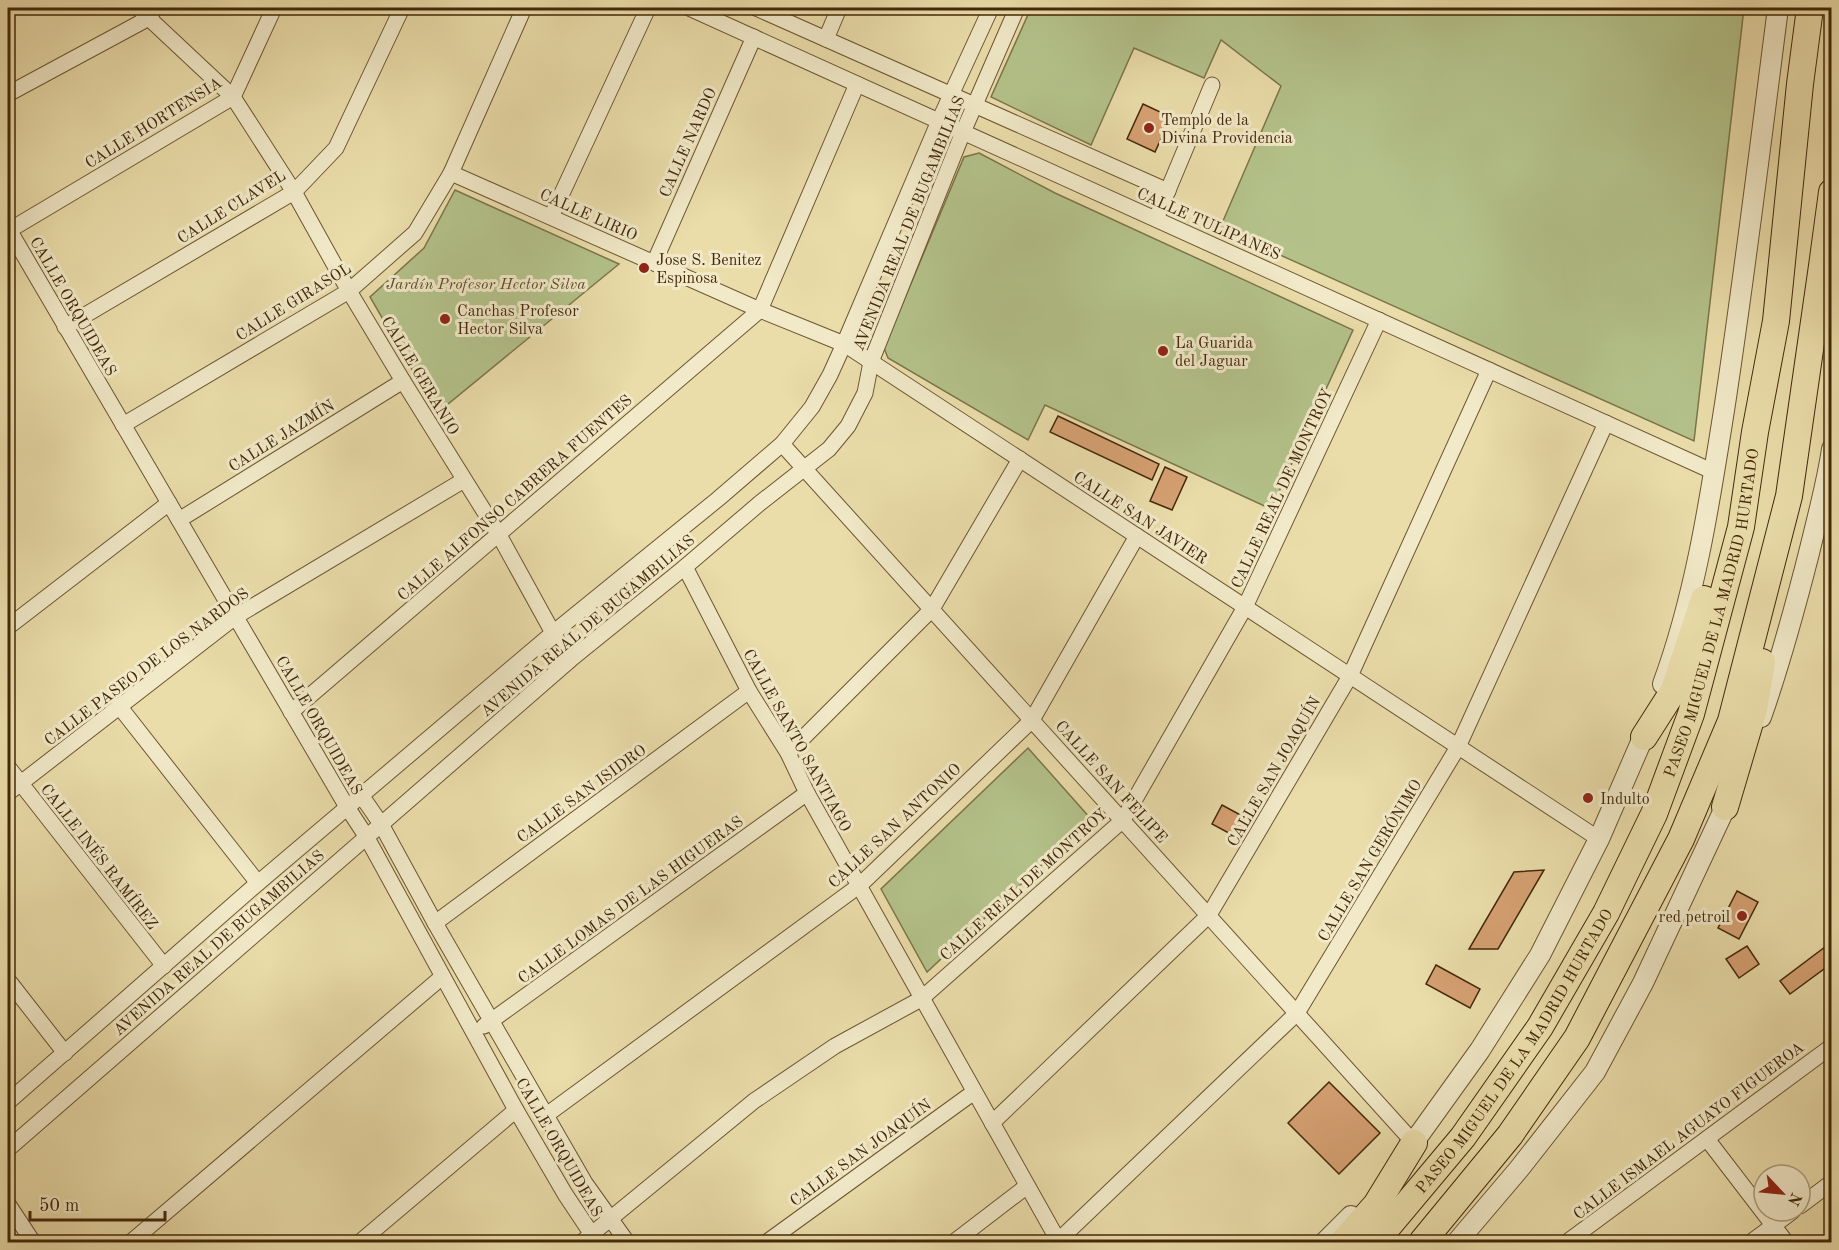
<svg xmlns="http://www.w3.org/2000/svg" width="1839" height="1250" viewBox="0 0 1839 1250" font-family="'Old Standard TT',serif">
<style>
.green{fill:#b4c28a;stroke:#7c754a;stroke-width:1.5}
.building{fill:#d6a173;stroke:#432809;stroke-width:1.5}
.lines{fill:none;stroke-linecap:round;stroke-linejoin:round}
.minor-casing{stroke:#6d5531;stroke-width:17}
.tertiary-casing{stroke:#6d5531;stroke-width:22}
.trunk-casing{stroke:#432809;stroke-width:28}
.minor{stroke:#f1e9c8;stroke-width:15}
.tertiary{stroke:#f1e9c8;stroke-width:20}
.trunk{stroke:#eaddaa;stroke-width:26}
.poi-dot{fill:#8f2418;stroke:#f1e9c8;stroke-width:2}
.labels{text-anchor:middle;stroke-width:6;stroke-linejoin:round;paint-order:stroke}
.poi-label{font-size:16px;fill:#432809;stroke:#f1e9c8;text-anchor:start}
.street-label{font-size:16px;fill:#432809;stroke:#f1e9c8}
.park-label{font-size:16px;font-style:italic;fill:#5f4e29;stroke:#f1e9c8}
</style>
<rect width="100%" height="100%" fill="#eaddaa"/>
<filter id="stains"><feTurbulence type="fractalNoise" baseFrequency=".00333" numOctaves="4"/><feColorMatrix values="0 0 0 0 .2 0 0 0 0 .09 0 0 0 0 .02 0 0 0 .5 -.17"/></filter>
<radialGradient id="worn" r=".72"><stop offset=".6" stop-color="#630" stop-opacity="0"/><stop offset="1" stop-color="#630" stop-opacity=".3"/></radialGradient>
<!-- green -->
<g class="green">
<path d="M1031 8H1744L1694 441 1220 228 1281 86 1221 40 1204 78 1134 48 1091 145 991 97Z"/>
<path d="M979 153 1055 193 1353 330 1271 509 1045 405 1028 440 888 358 884 348 964 157Z"/>
<path d="M455 190 619 264 437 413 370 297 424 248Z"/>
<path d="M1028 748 1091 819 927 972 881 889Z"/>
</g>
<!-- building -->
<g class="building">
<path d="M1143 104 1171 117 1155 152 1127 139Z"/>
<path d="M1058 416 1159 464 1152 480 1050 432Z"/>
<path d="M1165 467 1187 477 1172 510 1150 501Z"/>
<path d="M1222 805 1259 825 1249 844 1212 824Z"/>
<path d="M1544 870 1498 949H1469L1514 872Z"/>
<path d="M1737 891 1758 902 1739 939 1718 928Z"/>
<path d="M1747 946 1759 964 1739 978 1726 959Z"/>
<path d="M1825 947 1832 956V963L1790 994 1780 981Z"/>
<path d="M1436 965 1480 989 1470 1008 1426 984Z"/>
<path d="M1329 1082 1380 1133 1339 1174 1288 1123Z"/>
</g>
<g class="lines">
<!-- minor casing -->
<g class="minor-casing">
<g id="minor">
<path d="M138 8 233 97 294 192 349 291 403 381 499 535 553 633 570 660"/>
<path d="M689 8 1714 472"/>
<path d="M756 8 1168 191"/>
<path d="M826 39 839 8"/>
<path d="M8 94 149 18 155 8"/>
<path d="M451 173 760 310 844 344 1599 839"/>
<path d="M551 217 648 8"/>
<path d="M1156 219 1212 85"/>
<path d="M8 228 347 807 366 836 516 1110 565 1194 597 1242"/>
<path d="M8 231 233 97 274 8"/>
<path d="M654 263 754 37"/>
<path d="M65 327 294 192 336 148 402 8"/>
<path d="M123 425 349 291 415 233 451 173 524 8"/>
<path d="M782 444 1414 1143"/>
<path d="M179 520 403 381"/>
<path d="M685 567 749 691 788 753 807 793 1059 1242"/>
<path d="M8 627 169 503"/>
<path d="M119 706 258 883"/>
<path d="M291 712 760 310 857 84"/>
<path d="M788 753 932 609 1020 459"/>
<path d="M8 767 164 966"/>
<path d="M8 793 235 617 464 480"/>
<path d="M361 795 381 824 435 923 585 1183 627 1242"/>
<path d="M435 923 749 691"/>
<path d="M8 980 65 1053"/>
<path d="M484 1026 807 793"/>
<path d="M8 1102 258 883 553 633 718 499 782 444 812 407 830 375 844 344 939 121 991 8"/>
<path d="M545 1116 860 885 1032 720 1137 536"/>
<path d="M992 1123 1209 915 1350 676 1489 370"/>
<path d="M1707 1139 1786 1242"/>
<path d="M8 1149 570 660 685 567 760 503 829 449 848 426 865 393 871 362 963 132 1017 8"/>
<path d="M8 1204 33 1242"/>
<path d="M1800 1206 1832 1182"/>
<path d="M1058 1241 1297 1013 1458 747 1606 423"/>
<path d="M131 1242 442 977"/>
<path d="M360 1242 516 1110"/>
<path d="M582 1242 754 1101 835 1046 921 999 1123 820 1245 607 1379 320"/>
<path d="M767 1242 974 1092"/>
<path d="M954 1242 1027 1186"/>
<path d="M1567 1242 1832 1046"/>
<path d="M1751 1242 1793 1211"/>
</g>
</g>
<!-- tertiary casing -->
<g class="tertiary-casing">
<g id="tertiary">
<path d="M1663 684C1696 594 1710 499 1725 404 1745 272 1761 140 1778 8"/>
<path d="M1761 717C1780 663 1795 608 1809 553 1817 519 1827 484 1832 449"/>
<path d="M1406 1153 1480 1050 1540 955 1599 839 1648 726"/>
<path d="M1325 1242 1351 1216"/>
<path d="M1457 1242 1519 1169 1595 1072 1643 983 1731 795"/>
</g>
</g>
<!-- trunk casing -->
<g class="trunk-casing">
<g id="trunk">
<path d="M1644 737 1674 690 1704 599"/>
<path d="M1725 807 1754 709 1762 662"/>
<path d="M1343 1242 1376 1205 1414 1143"/>
<path id="s1" d="M1375 1242 1463 1137 1540 1027 1606 913 1654 814 1691 714 1741 527 1755 432 1776 321 1800 84 1810 8"/>
<path d="M1422 1242 1510 1135 1577 1038 1681 839 1731 721 1789 496 1822 266 1832 192"/>
</g>
</g>
<!-- minor -->
<use href="#minor" class="minor"/>
<!-- tertiary -->
<use href="#tertiary" class="tertiary"/>
<!-- trunk -->
<use href="#trunk" class="trunk"/>
</g>
<!-- markers -->
<g class="poi-dot">
<circle cx="1149" cy="128" r="6"/>
<circle cx="644" cy="268" r="6"/>
<circle cx="445" cy="319" r="6"/>
<circle cx="1163" cy="351" r="6"/>
<circle cx="1588" cy="798" r="6"/>
<circle cx="1742" cy="916" r="6"/>
</g>
<g class="labels">
<!-- poi labels -->
<g class="poi-label">
<text x="1161" y="125">Templo de la<tspan x="1161" dy="18">Divina Providencia</tspan></text>
<text x="656" y="265">Jose S. Benitez<tspan x="656" dy="18">Espinosa</tspan></text>
<text x="457" y="316">Canchas Profesor<tspan x="457" dy="18">Hector Silva</tspan></text>
<text x="1175" y="348">La Guarida<tspan x="1175" dy="18">del Jaguar</tspan></text>
<text x="1600" y="804">Indulto</text>
<text x="1730" y="922" text-anchor="end">red petroil</text>
</g>
<!-- street labels -->
<g class="street-label">
<text transform="translate(153 122) rotate(-32)" y="6">CALLE HORTENSIA</text>
<text transform="translate(687 142) rotate(-66)" y="6">CALLE NARDO</text>
<text transform="translate(231 206) rotate(-32)" y="6">CALLE CLAVEL</text>
<text transform="translate(589 214) rotate(24)" y="6">CALLE LIRIO</text>
<text transform="translate(908 223) rotate(-68)" y="6">AVENIDA REAL DE BUGAMBILIAS</text>
<text transform="translate(1209 223) rotate(24)" y="6">CALLE TULIPANES</text>
<text transform="translate(293 301) rotate(-32)" y="6">CALLE GIRASOL</text>
<text transform="translate(74 306) rotate(60)" y="6">CALLE ORQUIDEAS</text>
<text transform="translate(421 375) rotate(59)" y="6">CALLE GERANIO</text>
<text transform="translate(281 435) rotate(-32)" y="6">CALLE JAZMÍN</text>
<text transform="translate(1281 488) rotate(-65)" y="6">CALLE REAL DE MONTROY</text>
<text transform="translate(514 497) rotate(-41)" y="6">CALLE ALFONSO CABRERA FUENTES</text>
<text transform="translate(1141 517) rotate(33)" y="6">CALLE SAN JAVIER</text>
<text dy="6" stroke="none"><textPath href="#s1" startOffset="723">PASEO MIGUEL DE LA MADRID HURTADO</textPath></text>
<text transform="translate(587 625) rotate(-40)" y="6">AVENIDA REAL DE BUGAMBILIAS</text>
<text transform="translate(146 666) rotate(-37)" y="6">CALLE PASEO DE LOS NARDOS</text>
<text transform="translate(320 725) rotate(60)" y="6">CALLE ORQUIDEAS</text>
<text transform="translate(798 740) rotate(61)" y="6">CALLE SANTO SANTIAGO</text>
<text transform="translate(1273 771) rotate(-60)" y="6">CALLE SAN JOAQUÍN</text>
<text transform="translate(1112 781) rotate(48)" y="6">CALLE SAN FELIPE</text>
<text transform="translate(581 793) rotate(-36)" y="6">CALLE SAN ISIDRO</text>
<text transform="translate(894 825) rotate(-43)" y="6">CALLE SAN ANTONIO</text>
<text transform="translate(100 856) rotate(52)" y="6">CALLE INÉS RAMÍREZ</text>
<text transform="translate(1369 860) rotate(-59)" y="6">CALLE SAN GERÓNIMO</text>
<text transform="translate(1023 884) rotate(-42)" y="6">CALLE REAL DE MONTROY</text>
<text transform="translate(630 899) rotate(-36)" y="6">CALLE LOMAS DE LAS HIGUERAS</text>
<text transform="translate(218 942) rotate(-41)" y="6">AVENIDA REAL DE BUGAMBILIAS</text>
<text dy="6" stroke="none"><textPath href="#s1" startOffset="237">PASEO MIGUEL DE LA MADRID HURTADO</textPath></text>
<text transform="translate(1688 1130) rotate(-37)" y="6">CALLE ISMAEL AGUAYO FIGUEROA</text>
<text transform="translate(560 1147) rotate(60)" y="6">CALLE ORQUIDEAS</text>
<text transform="translate(860 1152) rotate(-36)" y="6">CALLE SAN JOAQUÍN</text>
</g>
<!-- park labels -->
<g class="park-label">
<text x="486" y="289">Jardín Profesor Hector Silva</text>
</g>
</g>
<!-- margin -->
<rect width="1839" height="1250" fill="none" stroke="#eaddaa" stroke-width="30"/>
<rect x="9" y="9" width="1821" height="1232" fill="none" stroke="#432809" stroke-width="3"/>
<rect x="15" y="15" width="1809" height="1220" fill="none" stroke="#432809" stroke-width="1.5"/>
<!-- north arrow -->
<g transform="translate(1782 1193) rotate(116)"><circle r="28" fill="#f1e9c8" stroke="#ab9c7c" stroke-width="1.5"/>
<path d="M0-4.5L10 22L0 15L-10 22Z" fill="#8f2418"/>
<text y="-9" font-size="16" font-weight="bold" text-anchor="middle" fill="#432809">N</text>
</g>
<!-- scale -->
<path d="M30 1211v9h135v-9" fill="none" stroke="#432809" stroke-width="3"/>
<text x="39" y="1211" font-size="18" fill="#432809" stroke="#f1e9c8" stroke-width="4.5" paint-order="stroke">50 m</text>
<rect width="100%" height="100%" filter="url(#stains)"/>
<rect width="100%" height="100%" fill="url(#worn)"/>
</svg>
